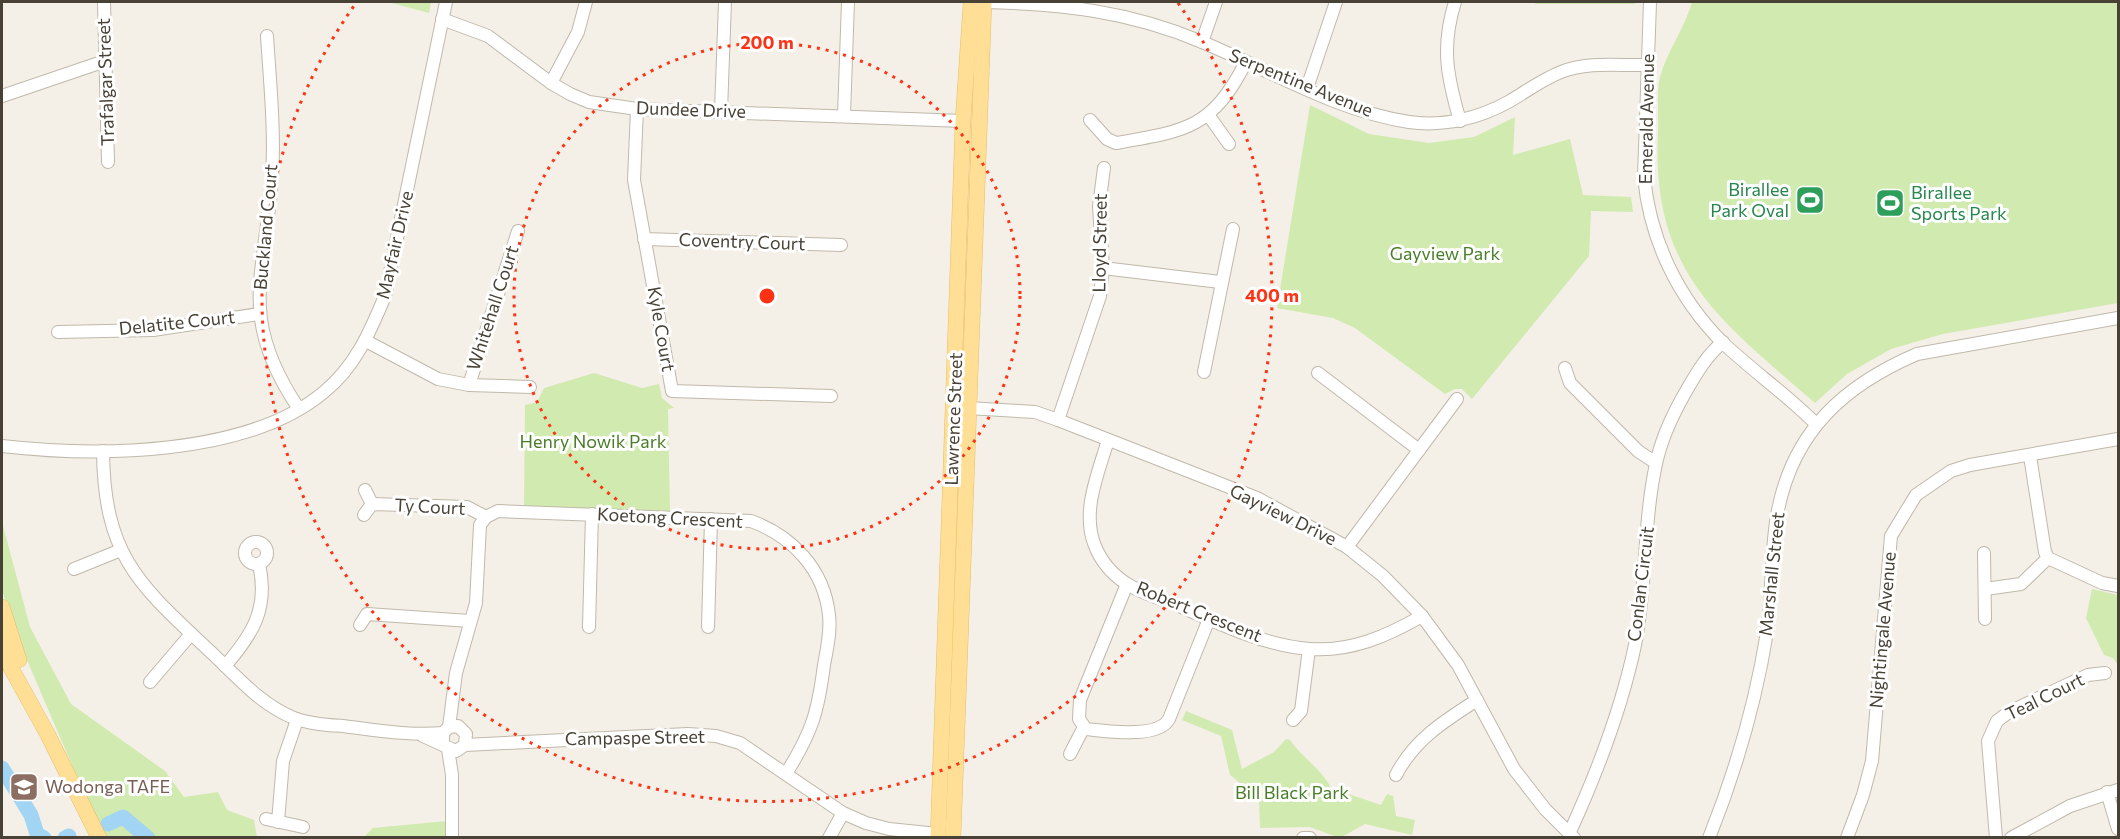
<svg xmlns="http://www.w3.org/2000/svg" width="2120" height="839" viewBox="0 0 2120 839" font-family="Commissioner,sans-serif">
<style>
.green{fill:#d1eaaf}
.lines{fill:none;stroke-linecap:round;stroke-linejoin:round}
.river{stroke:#a2d4f3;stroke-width:15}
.minor-casing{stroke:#c0b8aa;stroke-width:14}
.major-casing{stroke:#e8bd62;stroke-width:16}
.minor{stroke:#fff;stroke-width:12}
.major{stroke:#ffdf96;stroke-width:15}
.ring{fill:none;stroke:#ff3214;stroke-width:3;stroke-dasharray:3 6}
.labels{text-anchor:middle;stroke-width:6;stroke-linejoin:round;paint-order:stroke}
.street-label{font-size:18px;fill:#484136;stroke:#fff}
.leisure-label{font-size:18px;fill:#27864d;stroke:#fff;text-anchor:end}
.park-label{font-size:18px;fill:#497d27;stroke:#fff}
.education-label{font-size:18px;fill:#785e54;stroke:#fff;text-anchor:start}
.centre{fill:#ff3214;stroke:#fff;stroke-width:3}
.ring-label{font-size:18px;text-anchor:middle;font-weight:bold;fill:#ff3214;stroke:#fff;stroke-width:6;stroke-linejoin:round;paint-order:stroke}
</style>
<rect width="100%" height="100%" fill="#f4f0e8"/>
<!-- green -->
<g class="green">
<path d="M388 2H431L429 13Z"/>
<path d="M1533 2H1635V4H1536Z"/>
<path d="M1692 2H2118V303L1943 334 1891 349 1847 374 1815 403C1720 320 1651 273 1658 132 1659 115 1656 94 1660 77 1667 51 1685 28 1692 2Z"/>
<path d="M1310 105 1369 134 1429 143 1474 137 1515 117 1513 155 1570 139 1583 195 1631 197 1633 212 1591 211 1589 256 1472 399 1462 389H1455L1445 394 1355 328 1333 318 1277 308Z"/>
<path d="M594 373 642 388 659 384 662 398 674 408 668 409 670 513 524 507 525 405 537 402 544 388Z"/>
<path d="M2 522 30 627 71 704 165 771 184 797 218 792 227 810 254 820 257 837H106L92 812 18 639 2 590Z"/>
<path d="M2092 589 2118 595V665L2113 658 2104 655 2086 618Z"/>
<path d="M1186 711 1232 730 1242 769 1274 752 1286 739 1290 740C1302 758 1322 769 1331 788L1381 805 1387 794 1393 796 1396 816 1415 820 1412 835 1365 824 1340 838 1310 827 1260 828 1259 798 1230 775 1221 736 1182 720Z"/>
<path d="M447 821V837L363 838 373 828Z"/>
</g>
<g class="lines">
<!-- river -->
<g class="river">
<path d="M2 768 31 815 37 834 44 838"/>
<path d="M108 824 123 817 148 838"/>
<path d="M65 838 69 836"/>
</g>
<!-- minor casing -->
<g class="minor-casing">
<g id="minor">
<path d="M104 2 108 162"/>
<path d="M984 2C1062 4 1129 11 1202 42 1270 70 1336 111 1409 122 1444 127 1480 118 1510 101 1527 91 1543 79 1561 72 1589 61 1619 66 1647 65"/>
<path d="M1455 2C1441 47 1447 76 1460 121"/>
<path d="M1650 2 1644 177C1650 240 1678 298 1723 343 1753 371 1787 395 1816 424"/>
<path d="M442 19 488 36 551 83 570 94 589 102 637 109 963 121"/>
<path d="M267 36C270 83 275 131 272 178 265 277 237 317 299 409"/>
<path d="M1202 42 1216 2"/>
<path d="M551 83 578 32 586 2"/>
<path d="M1307 88 1336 2"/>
<path d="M2 96 105 61"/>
<path d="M637 109 634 180 672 391 831 396"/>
<path d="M721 111 725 2"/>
<path d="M844 115 848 2"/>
<path d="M1209 116 1229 144"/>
<path d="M1090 120 1107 139 1116 143C1187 131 1212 128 1246 62"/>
<path d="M644 239 841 245"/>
<path d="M1103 268 1220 282"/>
<path d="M58 332 153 330 259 314"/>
<path d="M366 341 438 379 469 385 530 387"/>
<path d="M1565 368 1570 383 1638 451 1656 463"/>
<path d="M1204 372 1233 229"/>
<path d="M1318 373 1419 450"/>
<path d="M469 385 518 231"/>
<path d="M968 408 1035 412 1058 420 1257 498 1347 547 1383 576 1422 616 1458 665 1514 769 1545 809 1574 838"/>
<path d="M1058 420 1100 296 1103 268 1099 206 1104 168"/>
<path d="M1108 440C1098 474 1081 512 1095 546 1101 561 1113 575 1127 584 1142 593 1160 599 1177 605 1218 623 1265 646 1310 649 1351 652 1387 636 1422 616"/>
<path d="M2 446C97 457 248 456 324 392 355 367 370 332 385 296L446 2"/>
<path d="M103 451C104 560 142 587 216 657 240 680 263 706 294 718 309 724 328 725 343 726 376 730 410 736 443 733"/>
<path d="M2030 456 2045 552 2048 558 2102 583 2118 586"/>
<path d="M365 490 372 504"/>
<path d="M364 515 372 504 467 507 486 517"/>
<circle cx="256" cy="553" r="11"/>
<path d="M1347 547 1457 399"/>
<path d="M1984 553 1985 619"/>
<path d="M74 569 121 550"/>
<path d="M1127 584 1080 700 1079 719 1086 729C1106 731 1158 739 1169 719L1209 619"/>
<path d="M1985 589 2021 584 2048 558"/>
<path d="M360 625 367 614 470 621"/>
<path d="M589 627 592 514"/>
<path d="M708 627 711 519"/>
<path d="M225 666C253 634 269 608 259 564"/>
<path d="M150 682 191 634"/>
<path d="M1293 720 1301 711 1309 649"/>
<path d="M449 727 456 673 476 603 480 525 486 517 498 511 751 521C792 536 824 569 829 615 831 631 827 649 824 665 818 712 812 732 787 772"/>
<path d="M423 736 456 751 465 745 466 734 458 726 449 727 443 733V744"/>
<path d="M465 745 688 734 716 736 740 743 843 813 866 823 889 829 938 834"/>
<path d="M448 749 452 775V838"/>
<path d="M1070 754 1084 727"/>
<path d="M1396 775C1414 740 1444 721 1477 700"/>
<path d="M2107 792 2118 829"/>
<path d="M266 819 303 827"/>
<path d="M278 822 283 761 297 720"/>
<path d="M1569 834C1597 773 1621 711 1635 645 1647 586 1643 523 1656 464 1661 440 1673 414 1685 393 1696 374 1706 356 1723 342"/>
<path d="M829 838 843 813"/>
<path d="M1303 838H1310"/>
<path d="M1709 838C1735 773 1756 701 1767 632 1773 592 1770 550 1778 510 1794 430 1845 385 1917 354L2118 318"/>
<path d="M1847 838 1863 795 1872 761 1891 536 1916 495 1951 471 1970 465 2118 439"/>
<path d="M1996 838 1988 741 1997 721 2009 712 2088 675 2105 673"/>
<path d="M2011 838 2070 806 2118 790"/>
</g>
</g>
<!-- major casing -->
<g class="major-casing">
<g id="major">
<path d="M2 607 19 660"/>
<path d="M2 643 11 668 48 735 99 838"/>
<path d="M938 838 963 121 971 2"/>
<path d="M953 838 984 2"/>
</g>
</g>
<!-- minor -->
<use href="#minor" class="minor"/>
<!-- major -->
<use href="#major" class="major"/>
</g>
<!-- distance rings -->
<g class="ring">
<circle cx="767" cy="296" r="253"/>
<path d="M1178 3A505 505 0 1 1 356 3"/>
</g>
<!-- icons -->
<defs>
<g id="stadium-square" transform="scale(1.5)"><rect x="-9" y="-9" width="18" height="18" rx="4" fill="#2e9e5b" stroke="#fff"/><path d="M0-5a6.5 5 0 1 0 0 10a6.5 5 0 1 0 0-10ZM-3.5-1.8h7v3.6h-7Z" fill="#fff"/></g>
<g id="university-square" transform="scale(1.5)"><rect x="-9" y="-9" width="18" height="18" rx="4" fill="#8d6e63" stroke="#fff"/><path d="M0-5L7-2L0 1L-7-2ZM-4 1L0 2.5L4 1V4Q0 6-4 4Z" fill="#fff"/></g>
</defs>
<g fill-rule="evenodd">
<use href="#stadium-square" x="1810" y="200"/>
<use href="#stadium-square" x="1890" y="203"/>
<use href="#university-square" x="24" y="787"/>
</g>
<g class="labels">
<!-- street labels -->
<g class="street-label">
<text transform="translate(106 82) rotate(-92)" y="6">Trafalgar Street</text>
<text transform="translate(1301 83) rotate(22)" y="6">Serpentine Avenue</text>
<text transform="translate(691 110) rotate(2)" y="6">Dundee Drive</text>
<text transform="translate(1647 119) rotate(-89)" y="6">Emerald Avenue</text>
<text transform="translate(266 227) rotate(-85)" y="6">Buckland Court</text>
<text transform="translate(742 242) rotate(2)" y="6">Coventry Court</text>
<text transform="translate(1100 243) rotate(-89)" y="6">Lloyd Street</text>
<text transform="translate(395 245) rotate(-77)" y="6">Mayfair Drive</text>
<text transform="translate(493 308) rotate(-72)" y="6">Whitehall Court</text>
<text transform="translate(177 323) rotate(-6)" y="6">Delatite Court</text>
<text transform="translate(661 329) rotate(80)" y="6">Kyle Court</text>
<text transform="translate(954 419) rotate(-88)" y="6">Lawrence Street</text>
<text transform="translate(430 507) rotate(3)" y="6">Ty Court</text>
<text transform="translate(1283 515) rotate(26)" y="6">Gayview Drive</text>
<text transform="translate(670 518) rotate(3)" y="6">Koetong Crescent</text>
<text transform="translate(1772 574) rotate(-84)" y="6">Marshall Street</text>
<text transform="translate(1641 584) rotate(-83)" y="6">Conlan Circuit</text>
<text transform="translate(1199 612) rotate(22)" y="6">Robert Crescent</text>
<text transform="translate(1883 630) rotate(-85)" y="6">Nightingale Avenue</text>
<text transform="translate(2045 697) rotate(-26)" y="6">Teal Court</text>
<text transform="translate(635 738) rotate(-1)" y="6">Campaspe Street</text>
</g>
<!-- leisure labels -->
<g class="leisure-label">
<text x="1789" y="196">Birallee<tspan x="1789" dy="21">Park Oval</tspan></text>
<text x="1911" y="199" text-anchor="start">Birallee<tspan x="1911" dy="21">Sports Park</tspan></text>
</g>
<!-- park labels -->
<g class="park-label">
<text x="1445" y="260">Gayview Park</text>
<text x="593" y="448">Henry Nowik Park</text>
<text x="1292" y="799">Bill Black Park</text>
</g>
<!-- education labels -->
<g class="education-label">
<text x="45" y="793">Wodonga TAFE</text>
</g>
</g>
<circle cx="767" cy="296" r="9" class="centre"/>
<g class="ring-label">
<text x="767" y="49">200 m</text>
<text x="1272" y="302">400 m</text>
</g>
<!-- border -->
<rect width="2120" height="839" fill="none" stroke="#484136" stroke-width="6"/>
</svg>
